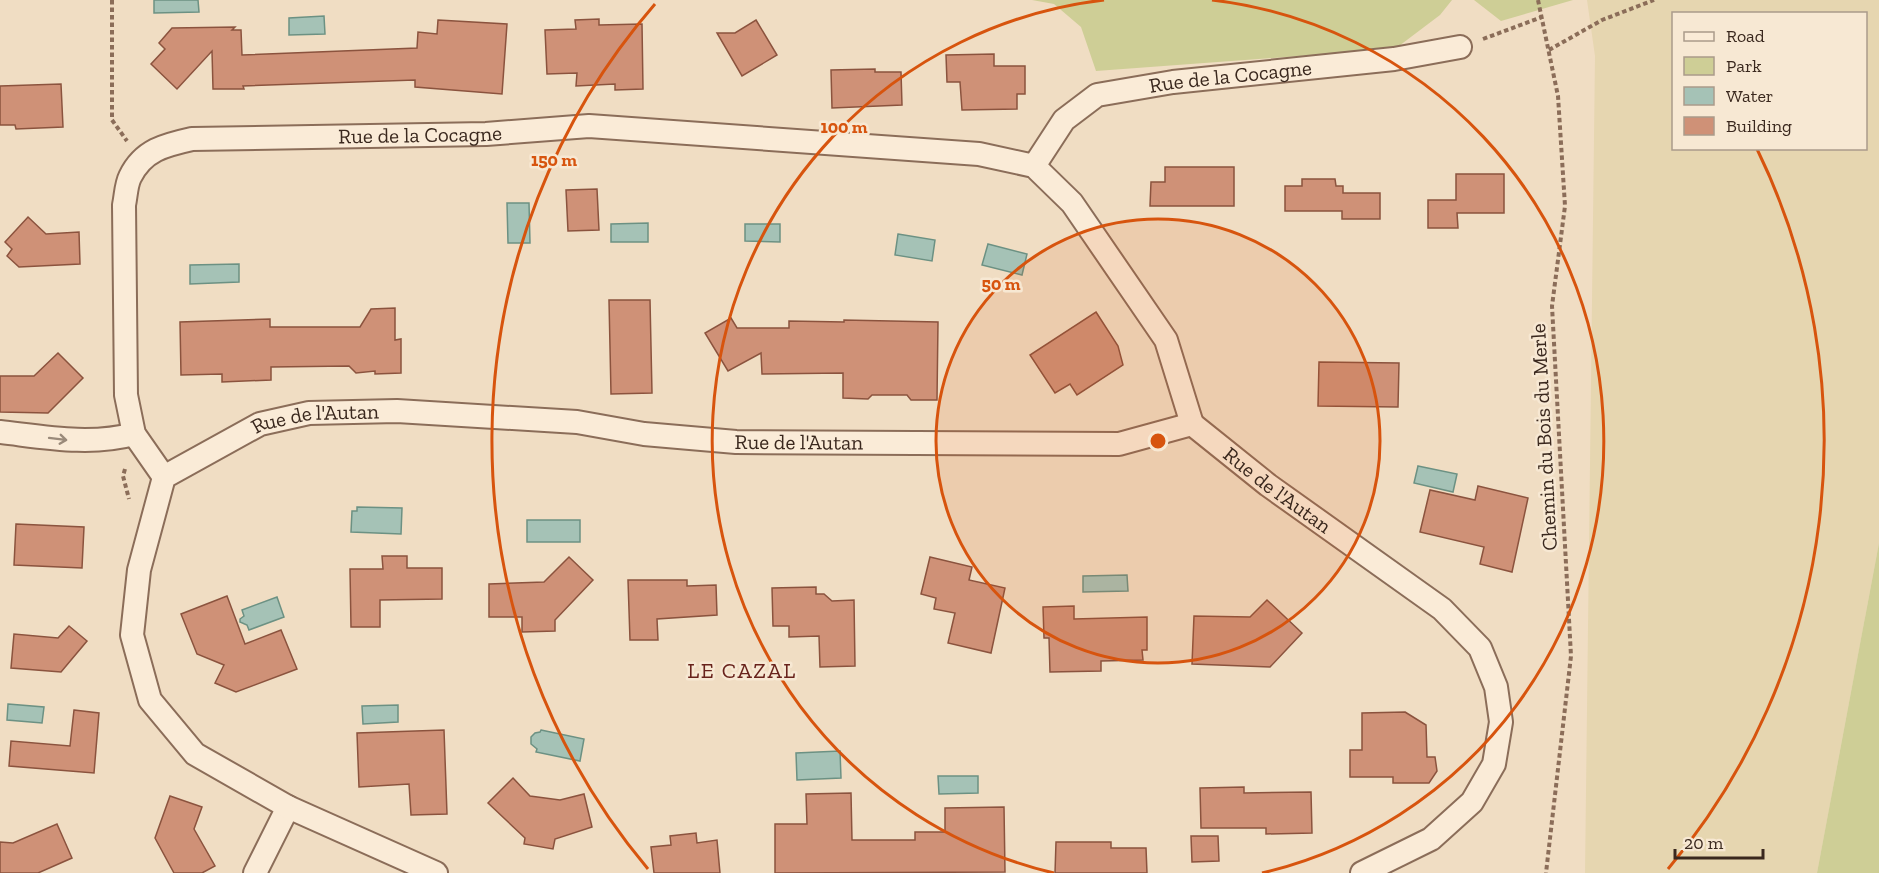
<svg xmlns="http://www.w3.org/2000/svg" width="1879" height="873" viewBox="0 0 1879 873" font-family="'Zilla Slab',serif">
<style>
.farmland{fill:#e6d6b0;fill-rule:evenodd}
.green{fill:#cece96}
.water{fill:#a5c2b6;stroke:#6c9183;stroke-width:1.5}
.building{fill:#cf9177;stroke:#8b533e;stroke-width:1.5}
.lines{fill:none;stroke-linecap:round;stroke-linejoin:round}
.street-casing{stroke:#8b6d59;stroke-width:26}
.path{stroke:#8b6d59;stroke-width:4;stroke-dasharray:4.5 3;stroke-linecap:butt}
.street{stroke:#faebd7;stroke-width:22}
.oneway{stroke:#9a8a7a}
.ring{fill:none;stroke:#d7540e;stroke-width:3}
.labels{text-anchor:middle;stroke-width:5;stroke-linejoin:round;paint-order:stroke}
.street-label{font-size:21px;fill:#3a281e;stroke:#f7e8d3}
.neighbourhood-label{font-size:22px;letter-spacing:1.5px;fill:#68221b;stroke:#f7e8d3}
.centre{fill:#d7540e;stroke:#f7e8d3;stroke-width:3}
.ring-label{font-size:18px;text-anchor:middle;font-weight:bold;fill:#d7540e;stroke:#f7e8d3;stroke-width:5;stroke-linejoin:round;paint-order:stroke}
</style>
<rect width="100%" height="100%" fill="#f0ddc3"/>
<!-- farmland -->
<path class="farmland" d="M1587 0H1879V543L1817 873H1585L1595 56ZM1674 14H1866V148H1674Z"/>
<!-- green -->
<g class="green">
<path d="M1032 0H1452L1440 15 1395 49 1096 71 1081 27 1054 4Z"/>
<path d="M1474 0H1573L1501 21Z"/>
<path d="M1879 543V873H1817Z"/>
</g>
<!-- water -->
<g class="water">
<path d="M154 0H198L199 12 154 13Z"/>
<path d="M324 16 325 34 289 35V18Z"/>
<path d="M507 203H529L530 243H508Z"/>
<path d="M648 223V242H611V224Z"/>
<path d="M745 224H780V242L745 241Z"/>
<path d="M898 234 935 240 932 261 895 255Z"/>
<path d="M988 244 1027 254 1022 275 982 265Z"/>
<path d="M239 264V282L190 284V265Z"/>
<path d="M1418 466 1457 474 1453 492 1414 483Z"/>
<path d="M357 507 402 508 401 534 351 532 352 511H357Z"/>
<rect x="527" y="520" width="53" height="22"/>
<path d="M1127 575 1128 591 1083 592V576Z"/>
<path d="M277 597 284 617 249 630 247 625 240 622V619L244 616 242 610Z"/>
<path d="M8 704 44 707 42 723 7 720Z"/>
<path d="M398 705V722L363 724 362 706Z"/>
<path d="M541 730 584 739 580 761 536 752 537 749 531 744V737L535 733 540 732Z"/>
<path d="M840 751 841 778 797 780 796 753Z"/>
<path d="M938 776H978V793L939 794Z"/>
</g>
<!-- building -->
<g class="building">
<path d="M599 19V25L642 24 643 89 615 90V84L576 86 577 73 547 74 545 30 576 29 575 20Z"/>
<path d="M438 20 507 24 502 94 415 87V80L243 86 244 89H213L212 51 177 89 151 64 165 49 159 43 172 28 235 27 232 30H241L242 55 417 48 418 32 437 34Z"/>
<path d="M756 20 777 55 742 76 717 33H735Z"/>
<path d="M994 54V66H1025V94H1017V109L962 110 960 82H947L946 55Z"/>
<path d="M875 69V72H901L902 105 832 108 831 70Z"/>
<path d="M61 84 63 127 16 129 15 125H0V86Z"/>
<path d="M1165 167H1234V206H1150L1151 182H1165Z"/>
<path d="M1456 174H1504V213H1457L1458 228H1428V200H1456Z"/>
<path d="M1302 179H1335L1336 186H1343V193H1380V219H1342V211H1285V186H1302Z"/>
<path d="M597 189 599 230 568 231 566 190Z"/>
<path d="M28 217 46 234 79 232 80 264 19 267 7 256 12 249 5 242Z"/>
<path d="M609 300H650L652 393 611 394Z"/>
<path d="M395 308V340L401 339V373L375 374V371L356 373 349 366 271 367V380L222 382V374L181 375 180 322 270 319V327H360L371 309Z"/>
<path d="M1096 312 1118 346 1123 365 1077 395 1070 384 1055 393 1030 355Z"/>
<path d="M731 318 737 328H789V321L844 322V320L938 322 937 400H911L907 395H872L868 399 843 398V373L762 374 761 353 728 371 705 333Z"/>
<path d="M58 353 83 378 48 413 0 412V376H34Z"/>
<path d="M1319 362 1399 363 1398 407 1318 406Z"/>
<path d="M1478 486 1528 498 1512 572 1480 564 1484 547 1420 532 1430 490 1475 500Z"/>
<path d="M16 524 84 527 82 568 14 565Z"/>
<path d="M382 556H407V568H442V599L380 600V627H351L350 569H383Z"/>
<path d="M569 557 593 580 555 620V631L522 632V617H489V584L544 582Z"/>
<path d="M930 557 972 567 969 580 1005 588 991 653 948 643 955 613 934 609 936 598 921 594Z"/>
<path d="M628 580H687V586L716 585 717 615 657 619 658 640H630Z"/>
<path d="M816 587V594H824L832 601 854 600 855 666 820 667 819 636 789 637V626H773L772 588Z"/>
<path d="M227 596 245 644 281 630 297 669 236 692 215 683 224 665 197 654 181 614Z"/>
<path d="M1267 600 1302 633 1270 667 1192 664 1194 616 1250 617Z"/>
<path d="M1074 606V619L1147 617V650H1142L1143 660 1101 661V671L1050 672 1049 638H1044L1043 607Z"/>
<path d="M69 626 87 641 61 672 11 668 14 634 58 638Z"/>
<path d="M74 710 99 713 94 773 9 766 11 741 70 746Z"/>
<path d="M1405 712 1426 725 1427 757H1435L1437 771 1429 783H1393V777H1350V750H1362V713Z"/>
<path d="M444 730 447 814 411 815 409 784 359 787 357 733Z"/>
<path d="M513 778 530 796 560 800 584 794 592 827 555 839 553 849 524 844 525 838 488 803Z"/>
<path d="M1244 787V793L1311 792 1312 833 1266 834V828H1201L1200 788Z"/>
<path d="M851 793 852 840H915V832H945V808L1004 807 1005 872 775 873V824H807L806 794Z"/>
<path d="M170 796 202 807 194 829 215 866 202 873H174L155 838Z"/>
<path d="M57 824 72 858 38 873H0V842L13 843Z"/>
<path d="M696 833 697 843 717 840 720 873H654L651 847 671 845 670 836Z"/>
<path d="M1191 836H1218L1219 861 1192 862Z"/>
<path d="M1056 842H1111V848H1146L1147 873H1055Z"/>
</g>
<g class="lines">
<!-- street casing -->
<g class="street-casing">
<g id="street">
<path id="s1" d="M1034 166 1064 120 1097 95 1173 82 1394 59 1460 47"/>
<path id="s2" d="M1192 424 1268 485 1442 609 1480 648 1496 687 1501 722 1494 764 1472 802 1431 839 1362 873"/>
<path d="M0 432C44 437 90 446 134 434"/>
<path id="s3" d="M164 477 134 434 126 395 124 205C126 196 126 185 130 177 143 150 165 145 192 139L486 134 589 126 979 154 1034 166 1072 203 1166 340 1192 424"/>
<path d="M255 873 288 807"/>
<path id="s4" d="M436 873 288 807 195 754 150 700 132 635 139 570 164 477 260 424 309 413 397 411 577 422 644 434 736 442 1119 444 1192 424"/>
</g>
</g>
<!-- path -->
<g class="path">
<path d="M112 0V120L127 141"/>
<path d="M1538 0 1558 96 1565 206 1552 306 1571 656 1546 873"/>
<path d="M1483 39 1542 17"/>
<path d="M1549 50 1602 20 1654 0"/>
<path d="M125 469 123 476 129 499"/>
</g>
<!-- street -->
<use href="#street" class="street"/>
</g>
<!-- one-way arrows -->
<defs><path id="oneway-shaft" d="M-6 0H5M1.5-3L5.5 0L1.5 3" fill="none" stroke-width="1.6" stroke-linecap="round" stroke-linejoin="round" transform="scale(1.5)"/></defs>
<use class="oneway" href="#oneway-shaft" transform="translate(58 439) rotate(7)"/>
<!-- distance rings -->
<circle cx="1158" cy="441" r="222" fill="#d7540e" fill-opacity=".12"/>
<g class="ring">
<circle cx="1158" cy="441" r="222"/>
<path d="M1054 873A444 444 0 0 1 1104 0M1212 0A444 444 0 0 1 1262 873"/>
<path d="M648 869A666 666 0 0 1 655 4M1757 149A666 666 0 0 1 1668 869"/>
</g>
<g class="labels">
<!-- street labels -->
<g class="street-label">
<text dy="7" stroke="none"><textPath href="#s1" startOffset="231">Rue de la Cocagne</textPath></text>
<text dy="7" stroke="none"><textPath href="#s3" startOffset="615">Rue de la Cocagne</textPath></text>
<text dy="7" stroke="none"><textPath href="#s4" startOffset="734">Rue de l'Autan</textPath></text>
<text transform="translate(1544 437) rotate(-93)" y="7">Chemin du Bois du Merle</text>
<text dy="7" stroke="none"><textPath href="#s4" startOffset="1220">Rue de l'Autan</textPath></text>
<text dy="7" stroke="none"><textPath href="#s2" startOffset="108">Rue de l'Autan</textPath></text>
</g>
<!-- neighbourhood labels -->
<g class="neighbourhood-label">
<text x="742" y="678">LE CAZAL</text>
</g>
</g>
<circle cx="1158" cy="441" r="9" class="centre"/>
<g class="ring-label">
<text x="844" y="133">100 m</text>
<text x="554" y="166">150 m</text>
<text x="1001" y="290">50 m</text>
</g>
<!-- legend -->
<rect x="1672" y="12" width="195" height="138" fill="#f7e8d3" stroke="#ab9b8b" stroke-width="1.5"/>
<rect x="1684" y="32" width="30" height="9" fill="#faebd7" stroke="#ab9b8b" stroke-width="1.5"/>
<text x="1726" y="42" font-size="18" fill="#3a281e">Road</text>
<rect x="1684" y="57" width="30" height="18" fill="#cece96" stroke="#ab9b8b" stroke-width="1.5"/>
<text x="1726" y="72" font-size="18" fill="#3a281e">Park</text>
<rect x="1684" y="87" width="30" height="18" fill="#a5c2b6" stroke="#ab9b8b" stroke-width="1.5"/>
<text x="1726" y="102" font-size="18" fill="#3a281e">Water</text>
<rect x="1684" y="117" width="30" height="18" fill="#cf9177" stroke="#ab9b8b" stroke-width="1.5"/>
<text x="1726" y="132" font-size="18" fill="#3a281e">Building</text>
<!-- scale -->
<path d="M1675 849v9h88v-9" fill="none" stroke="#3a281e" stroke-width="3"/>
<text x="1684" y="849" font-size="18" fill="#3a281e" stroke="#f7e8d3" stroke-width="4.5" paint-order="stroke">20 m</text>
</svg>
